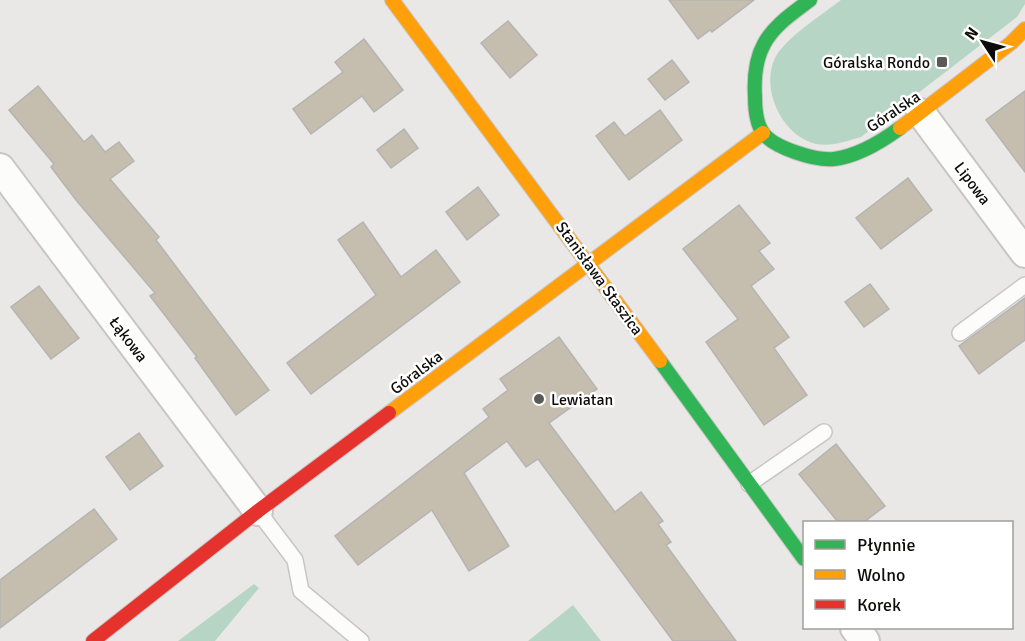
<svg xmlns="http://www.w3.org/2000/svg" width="1025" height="641" viewBox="0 0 1025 641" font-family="Signika,sans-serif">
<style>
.green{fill:#b7d5c4}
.building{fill:#c5bdad;stroke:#b6b4b3;stroke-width:1.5}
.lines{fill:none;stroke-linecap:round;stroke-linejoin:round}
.lane-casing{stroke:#c8c6c5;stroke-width:18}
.street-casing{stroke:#c8c6c5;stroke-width:32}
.fast-casing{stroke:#c8c6c5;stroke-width:16}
.slow-casing{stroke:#c8c6c5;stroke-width:16}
.jam-casing{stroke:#c8c6c5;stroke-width:16}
.lane{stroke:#fcfcfb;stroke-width:15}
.street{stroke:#fcfcfb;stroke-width:28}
.fast{stroke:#30b455;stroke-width:14}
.slow{stroke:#ff9f0a;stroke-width:14}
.jam{stroke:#e5322d;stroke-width:14}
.poi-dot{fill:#5a5958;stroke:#fff;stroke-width:2}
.labels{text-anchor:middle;stroke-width:5;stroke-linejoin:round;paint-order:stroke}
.poi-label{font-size:16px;fill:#0d0c0b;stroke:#fff;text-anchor:end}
.street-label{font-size:16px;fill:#0d0c0b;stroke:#fff}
</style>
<rect width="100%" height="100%" fill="#eae8e6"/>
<!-- green -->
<g class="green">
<path d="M841 0H1025V4L1017 17 861 137C847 141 831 147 816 144 782 136 760 89 775 58 785 38 823 14 841 0Z"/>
<path d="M254 584 259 588 215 641H178Z"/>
<path d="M573 605 601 641H528Z"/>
</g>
<!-- building -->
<g class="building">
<path d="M669 0H754L712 32 710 30 698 39Z"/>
<path d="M508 21 537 55 510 78 481 43Z"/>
<path d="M364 39 403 90 374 112 362 96 311 134 293 109 343 72 335 62Z"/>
<path d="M672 60 689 82 665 100 648 79Z"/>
<path d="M38 86 84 142 92 135 105 152 119 142 134 161 110 179 159 237 156 240 269 390 236 415 195 358 197 357 150 296 155 293 76 200 51 167 54 164 9 110Z"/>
<path d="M1025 91V172L986 120Z"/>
<path d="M660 110 682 140 629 180 596 136 614 122 625 136Z"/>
<path d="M404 129 418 148 391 168 377 150Z"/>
<path d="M908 178 932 210 881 249 856 218Z"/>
<path d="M478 187 499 215 467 240 446 212Z"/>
<path d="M739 205 770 243 759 251 774 269 751 286 789 337 774 348 807 395 764 425 706 342 738 319 683 249Z"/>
<path d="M363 222 401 277 436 250 460 282 311 394 287 363 376 295 338 240Z"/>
<path d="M870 284 889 309 864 327 845 302Z"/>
<path d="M39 286 79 338 51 359 11 307Z"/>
<path d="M1025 298V340L979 374 959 346Z"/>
<path d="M559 337 597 389 549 423 615 512 641 492 663 521 658 524 671 542 666 545 736 641H673L538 459 526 467 507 441 464 473 509 546 469 571 432 510 358 565 335 536 489 417 483 409 508 390 500 379Z"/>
<path d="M139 433 163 466 130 490 106 457Z"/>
<path d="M836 444 885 506 864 522H838L799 474Z"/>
<path d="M94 509 117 539 0 628V580Z"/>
</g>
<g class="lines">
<!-- lane casing -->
<g class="lane-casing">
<g id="lane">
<path d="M960 333 1025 285"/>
<path d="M749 484 824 432"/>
<path d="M258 511 295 560 301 591 361 641"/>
</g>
</g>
<!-- street casing -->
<g class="street-casing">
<g id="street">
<path d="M921 113 1025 253"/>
<path d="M0 168 258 511"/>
<path d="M855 628 865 641"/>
</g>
</g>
<!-- fast casing -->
<g class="fast-casing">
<g id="fast">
<path d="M810 0C793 13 774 25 764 44 755 60 754 80 755 97 755 109 756 123 763 133 774 148 816 161 834 159 858 156 881 142 900 128"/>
<path d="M660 361 804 559"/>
</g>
</g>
<!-- slow casing -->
<g class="slow-casing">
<g id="slow">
<path d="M392 0 660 361"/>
<path d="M900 128 1011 43 1025 29"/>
<path d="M389 413 763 133"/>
</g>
</g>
<!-- jam casing -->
<g class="jam-casing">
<path id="jam" d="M93 641 258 511 389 413"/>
</g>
<!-- lane -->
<use href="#lane" class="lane"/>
<!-- street -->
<use href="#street" class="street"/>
<!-- fast -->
<use href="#fast" class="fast"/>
<!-- slow -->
<use href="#slow" class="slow"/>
<!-- jam -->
<use href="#jam" class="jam"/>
</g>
<!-- markers -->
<g class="poi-dot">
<rect x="936" y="56" width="12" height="12" rx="3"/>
<circle cx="539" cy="399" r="6"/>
</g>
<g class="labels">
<!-- poi labels -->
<g class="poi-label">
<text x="930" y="68">Góralska Rondo</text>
<text x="551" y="405" text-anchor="start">Lewiatan</text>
</g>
<!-- street labels -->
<g class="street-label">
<text transform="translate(893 111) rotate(-34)" y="6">Góralska</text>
<text transform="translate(973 183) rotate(53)" y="6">Lipowa</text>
<text transform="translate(600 278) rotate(54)" y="6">Stanisława Staszica</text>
<text transform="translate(129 339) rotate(53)" y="6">Łąkowa</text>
<text transform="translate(416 372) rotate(-37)" y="6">Góralska</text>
</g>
</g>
<!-- legend -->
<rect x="803" y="521" width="210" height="108" fill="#ffffff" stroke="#9e9e9d" stroke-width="1.5"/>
<rect x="815" y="540" width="30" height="9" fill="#30b455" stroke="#9e9e9d" stroke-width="1.5"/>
<text x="857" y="551" font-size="18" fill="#0d0c0b">Płynnie</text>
<rect x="815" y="570" width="30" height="9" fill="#ff9f0a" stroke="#9e9e9d" stroke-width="1.5"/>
<text x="857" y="581" font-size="18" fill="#0d0c0b">Wolno</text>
<rect x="815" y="600" width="30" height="9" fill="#e5322d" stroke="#9e9e9d" stroke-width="1.5"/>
<text x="857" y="611" font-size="18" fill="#0d0c0b">Korek</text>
<!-- north arrow -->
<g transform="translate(983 42) rotate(306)" stroke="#ffffff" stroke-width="4.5" paint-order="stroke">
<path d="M0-4.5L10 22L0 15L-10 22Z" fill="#0d0c0b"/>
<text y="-9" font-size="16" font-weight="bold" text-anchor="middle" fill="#0d0c0b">N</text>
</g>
</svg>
